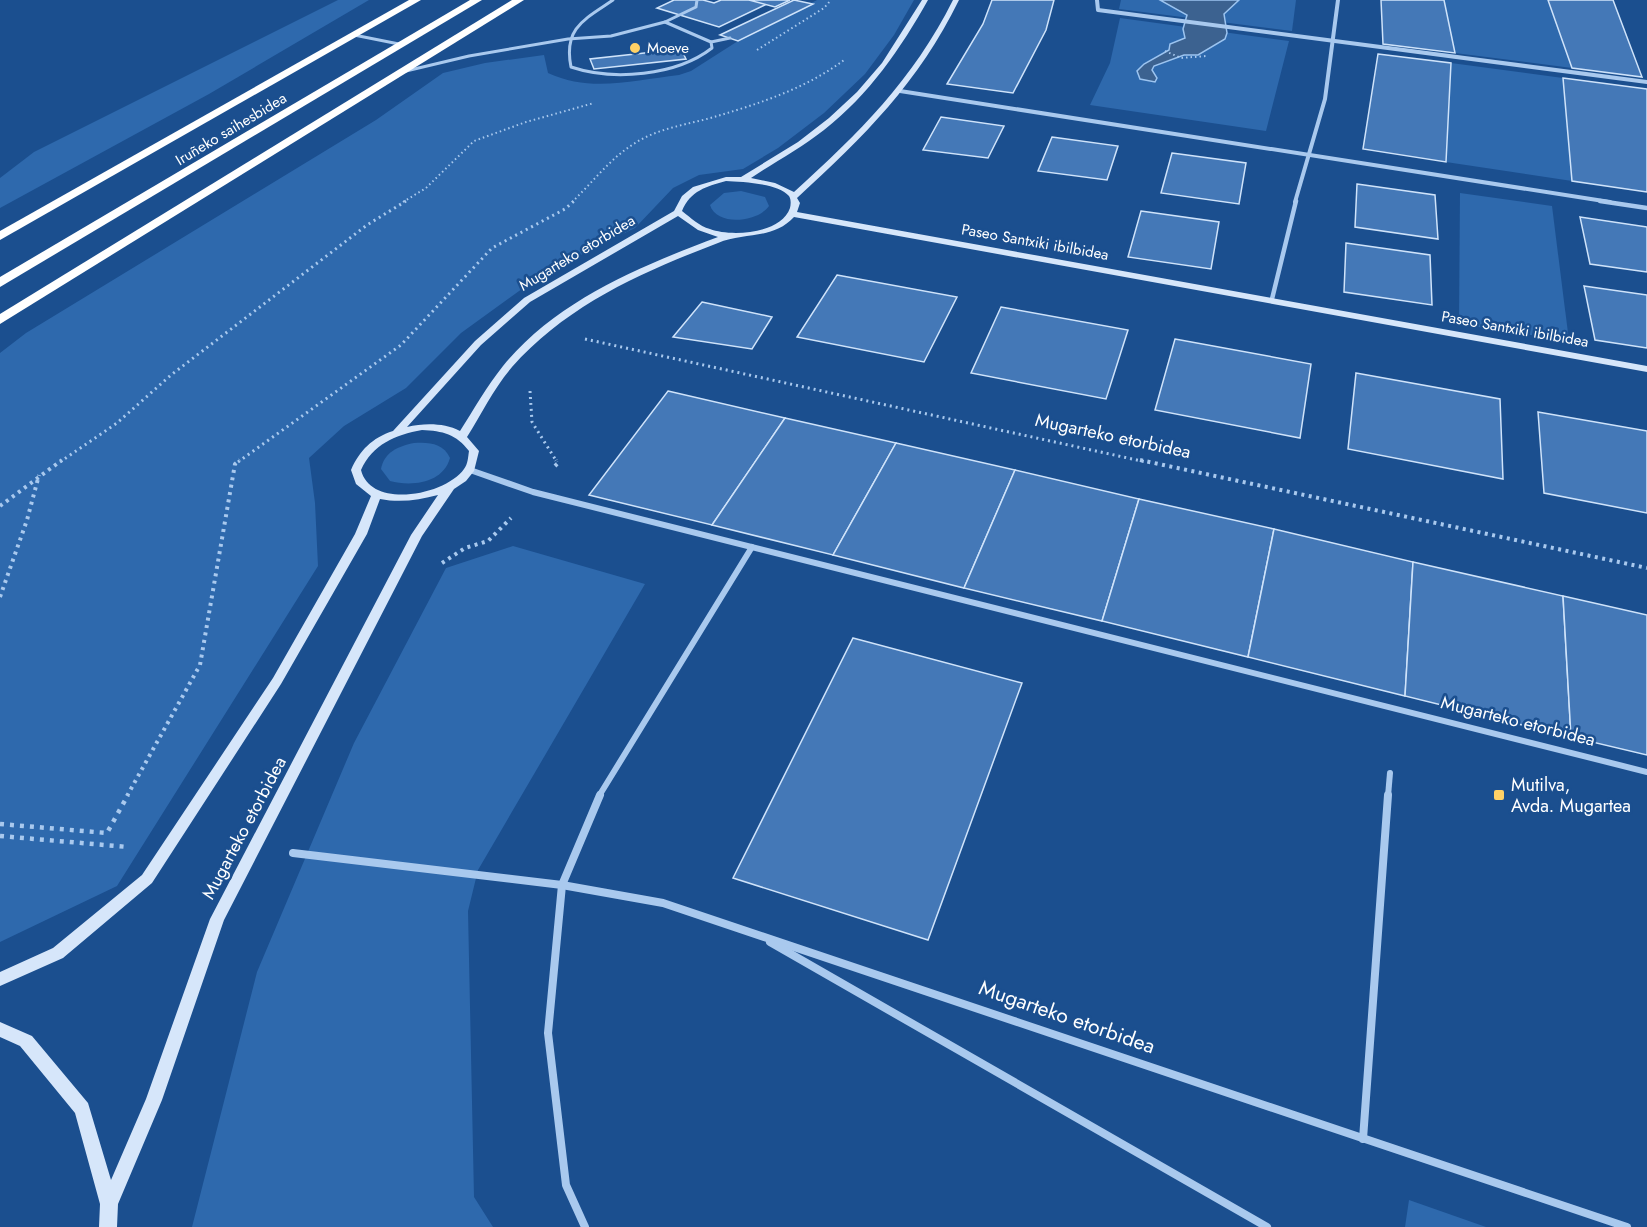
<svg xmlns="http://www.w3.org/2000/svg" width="1647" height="1227" viewBox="0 0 1647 1227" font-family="Jost,sans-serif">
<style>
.green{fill:#2e69ad}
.water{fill:#3c6290;stroke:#9cc4f0;stroke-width:1.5}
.building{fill:#4478b7;stroke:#cfe3fa;stroke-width:1.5}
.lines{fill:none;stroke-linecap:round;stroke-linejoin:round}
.path-far3{stroke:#a9c9ee;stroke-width:2;stroke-dasharray:1.5 3;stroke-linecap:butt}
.path-far2{stroke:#a9c9ee;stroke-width:3;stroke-dasharray:2 4;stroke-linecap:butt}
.path-far1{stroke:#a9c9ee;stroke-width:4;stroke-dasharray:3 4.5;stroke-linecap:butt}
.path{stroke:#a9c9ee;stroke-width:4.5;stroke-dasharray:4 6;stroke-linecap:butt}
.lane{stroke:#a9c9ee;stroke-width:3}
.street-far3{stroke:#a9c9ee;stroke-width:4}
.street-far2{stroke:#a9c9ee;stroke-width:4.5}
.street-far1{stroke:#a9c9ee;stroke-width:6}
.street{stroke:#a9c9ee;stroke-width:8}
.secondary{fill:#d6e6fa;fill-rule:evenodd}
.highway{fill:#fff;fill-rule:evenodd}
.poi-dot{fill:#ffd166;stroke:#1b4f8f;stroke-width:2}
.labels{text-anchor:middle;stroke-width:5;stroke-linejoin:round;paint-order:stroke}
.far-poi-label{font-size:15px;fill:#fff;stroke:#1b4f8f;text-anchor:start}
.far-street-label{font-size:15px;fill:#fff;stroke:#1b4f8f}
.street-label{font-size:18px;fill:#fff;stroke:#1b4f8f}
.poi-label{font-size:18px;fill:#fff;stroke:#1b4f8f;text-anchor:start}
.near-street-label{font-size:21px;fill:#fff;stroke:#1b4f8f}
</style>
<rect width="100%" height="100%" fill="#1b4f8f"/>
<!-- green -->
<g class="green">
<path d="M338 0H369L209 94 0 208V178L34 152Z"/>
<path d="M817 0H914L894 35 865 74 824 113 778 148 743 169 699 175 673 188 635 228 544 273 461 333 406 388 344 426 309 458 315 503 318 566 117 886 0 942V353L26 333 376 120 443 73 485 63 544 55 548 73C591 93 634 80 679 75L691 71 738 41Z"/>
<path d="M1121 0H1296L1292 31 1119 9Z"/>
<path d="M1444 0H1548L1572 68 1455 53Z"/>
<path d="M1120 18 1289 41 1266 131 1090 105 1110 63Z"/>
<path d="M1451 63 1563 78 1572 181 1446 162Z"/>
<path d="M741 191 765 197 769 206C758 222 717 227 710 205L724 193Z"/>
<path d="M1460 193 1552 206 1569 341 1459 324Z"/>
<path d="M414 443C429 442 443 443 450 458 443 483 412 487 390 481L381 469C384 452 399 446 414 443Z"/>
<path d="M513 546 645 584 478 870 468 911 474 1197 493 1227H192L257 972 354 743 446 568Z"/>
<path d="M1409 1200 1486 1227H1405Z"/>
</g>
<!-- water -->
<path class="water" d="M1160 0H1239L1224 14 1227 33 1225 39 1198 55H1184L1154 66 1152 70 1157 78 1155 82 1140 79 1137 71 1144 64 1169 50 1170 44 1185 38 1183 29 1187 15Z"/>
<!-- building -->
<g class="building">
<path d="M674 0H703L714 3 721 0H753L767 4 719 27 657 8Z"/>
<path d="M749 0H790L775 7Z"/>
<path d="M794 0 813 4 738 41 720 35Z"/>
<path d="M992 0H1054L1046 30 1013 93 947 84 983 24Z"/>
<path d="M1381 0H1444L1455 53 1383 44Z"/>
<path d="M1548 0H1613L1642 77 1572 68Z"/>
<path d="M681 49 686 59 594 69 590 59Z"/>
<path d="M1378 54 1451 63 1446 162 1363 149Z"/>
<path d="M1563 78 1647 89V192L1572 181Z"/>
<path d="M941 117 1004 126 988 158 923 150Z"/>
<path d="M1052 137 1118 146 1107 180 1038 171Z"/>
<path d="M1172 153 1246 163 1239 204 1161 193Z"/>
<path d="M1357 184 1435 195 1438 239 1355 227Z"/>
<path d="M1141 211 1219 222 1211 269 1128 257Z"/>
<path d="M1580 217 1647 227V272L1590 264Z"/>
<path d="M1346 243 1430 255 1432 305 1344 292Z"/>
<path d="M837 275 957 297 924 362 797 337Z"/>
<path d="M1584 286 1647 295V348L1595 340Z"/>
<path d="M702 302 772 317 752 349 673 337Z"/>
<path d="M1001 307 1128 330 1106 399 971 373Z"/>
<path d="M1175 339 1311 364 1300 438 1155 410Z"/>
<path d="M1356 373 1500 399 1503 479 1348 449Z"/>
<path d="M668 391 785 418 712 525 589 495Z"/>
<path d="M1538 412 1647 431V513L1544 493Z"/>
<path d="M785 418 896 443 833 555 712 525Z"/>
<path d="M896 443 1015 470 964 588 833 555Z"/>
<path d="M1015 470 1139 499 1102 621 964 588Z"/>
<path d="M1139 499 1274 529 1248 657 1102 621Z"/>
<path d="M1274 529 1413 562 1405 696 1248 657Z"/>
<path d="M1413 562 1563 596 1571 737 1405 696Z"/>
<path d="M1563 596 1647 615V755L1571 737Z"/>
<path d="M853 638 1022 683 928 940 733 878Z"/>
</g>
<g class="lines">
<!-- path-far3 -->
<g class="path-far3">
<path d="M757 50 824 8 831 0"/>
<path d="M1165 51 1181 58 1206 56"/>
<path d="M403 202 426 188 474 141 526 122 594 103"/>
<path d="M572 202C591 184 610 159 632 145 657 128 686 125 714 117 758 104 807 88 844 60"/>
</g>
<!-- path-far2 -->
<g class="path-far2">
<path d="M585 339 1146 462"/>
<path d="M530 391 532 422 557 462"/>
<path d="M60 462 117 423 171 375 367 225 406 201"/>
<path d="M238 462 401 345 492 248 565 209 574 201"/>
</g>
<!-- path-far1 -->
<g class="path-far1">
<path d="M1140 460 1647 568"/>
<path d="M555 466 558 463 556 460"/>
<path d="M0 506 62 460"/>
<path d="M442 563 465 548 488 541 511 518"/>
<path d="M0 597 27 520 39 475"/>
<path d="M127 796 200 665 235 464 240 460"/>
</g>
<!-- path -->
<g class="path">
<path d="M0 824 107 833 128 795"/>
<path d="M0 836 128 847"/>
</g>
<!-- lane -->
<g class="lane">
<path d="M613 0C585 19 563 28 571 67 613 81 676 76 712 48L711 42 665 22"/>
<path d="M354 35 399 44"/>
<path d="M711 42 730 38"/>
<path d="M406 71 469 56 568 39 611 36 665 22 696 7 697 0"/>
</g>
<!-- street-far3 -->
<g class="street-far3">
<path d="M1097 0 1098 10 1647 82"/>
<path d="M900 91 1610 202"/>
<path d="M1295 202 1325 99 1338 0"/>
</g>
<!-- street-far2 -->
<g class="street-far2">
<path d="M1600 201 1647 208"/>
<path d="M1272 299 1296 201"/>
</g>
<!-- street-far1 -->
<g class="street-far1">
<path d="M470 470 533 492 1647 772"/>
<path d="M599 796 752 547"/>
<path d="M1388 796 1390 773"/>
</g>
<!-- street -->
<g class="street">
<path d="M293 853 562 885 663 903 1627 1227"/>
<path d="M770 942 1267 1227"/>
<path d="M1363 1139 1388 795"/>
<path d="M585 1227 566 1185 548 1033 562 885 600 795"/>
</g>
<!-- secondary -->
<path class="secondary" d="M922 0H928C901 48 869 95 824 130 801 148 775 162 751 178L775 183 794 192C859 133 913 80 953 0H959C919 82 864 137 797 198L800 203 797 212 1647 366V372L794 217C773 240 744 232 718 243 642 272 567 305 512 367 494 388 482 413 467 437L479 451 474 471 466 481 454 489 422 536 224 920 162 1100 118 1204 117 1227H99L100 1204 75 1113 20 1046 0 1037V1022L32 1036 88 1103 111 1180 146 1099 210 919 411 535 438 495C419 500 400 503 380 499L367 534 281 684 152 883 63 958 0 986V972L53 948 142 875 273 678 355 534 371 496 356 484 351 470C360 450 372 438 393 431L475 341 524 298 674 211 682 196 693 187 726 177H741L798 142 829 118 857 92 882 63ZM726 181C742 182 778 183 789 196 791 199 791 204 790 208 781 234 731 237 710 229 699 226 691 218 682 211 690 191 707 186 726 181ZM678 216 698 230 718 237C641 266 557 300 503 366 487 386 474 409 460 431 444 423 425 423 407 427L481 345 530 302ZM422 430C443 431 456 434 469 451 468 457 468 464 464 469 446 495 371 510 361 470 373 444 395 435 422 430Z"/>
<!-- highway -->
<g class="highway">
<path d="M409 0H421L0 240V231Z"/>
<path d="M470 0H482L0 287V277Z"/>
<path d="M512 0H524L0 324V314Z"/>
</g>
</g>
<!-- markers -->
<g class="poi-dot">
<circle cx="635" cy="48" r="6"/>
<rect x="1493" y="789" width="12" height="12" rx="3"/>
</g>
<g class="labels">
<!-- far-poi labels -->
<g class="far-poi-label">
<text x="647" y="53">Moeve</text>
</g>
<!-- far-street labels -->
<g class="far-street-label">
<text transform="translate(231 129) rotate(-31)" y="5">Iruñeko saihesbidea</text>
<text transform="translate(1035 242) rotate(10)" y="5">Paseo Santxiki ibilbidea</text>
<text transform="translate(577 253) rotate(-31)" y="5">Mugarteko etorbidea</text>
<text transform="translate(1515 329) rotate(10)" y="5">Paseo Santxiki ibilbidea</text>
</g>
<!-- street labels -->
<g class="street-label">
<text transform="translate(1113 436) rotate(12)" y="6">Mugarteko etorbidea</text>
<text transform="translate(1518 721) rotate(14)" y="6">Mugarteko etorbidea</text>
<text transform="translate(244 828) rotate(-62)" y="6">Mugarteko etorbidea</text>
</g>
<!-- poi labels -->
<g class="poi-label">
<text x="1511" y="791">Mutilva,<tspan x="1511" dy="21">Avda. Mugartea</tspan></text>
</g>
<!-- near-street labels -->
<g class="near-street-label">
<text transform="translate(1067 1017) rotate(19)" y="7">Mugarteko etorbidea</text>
</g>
</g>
</svg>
